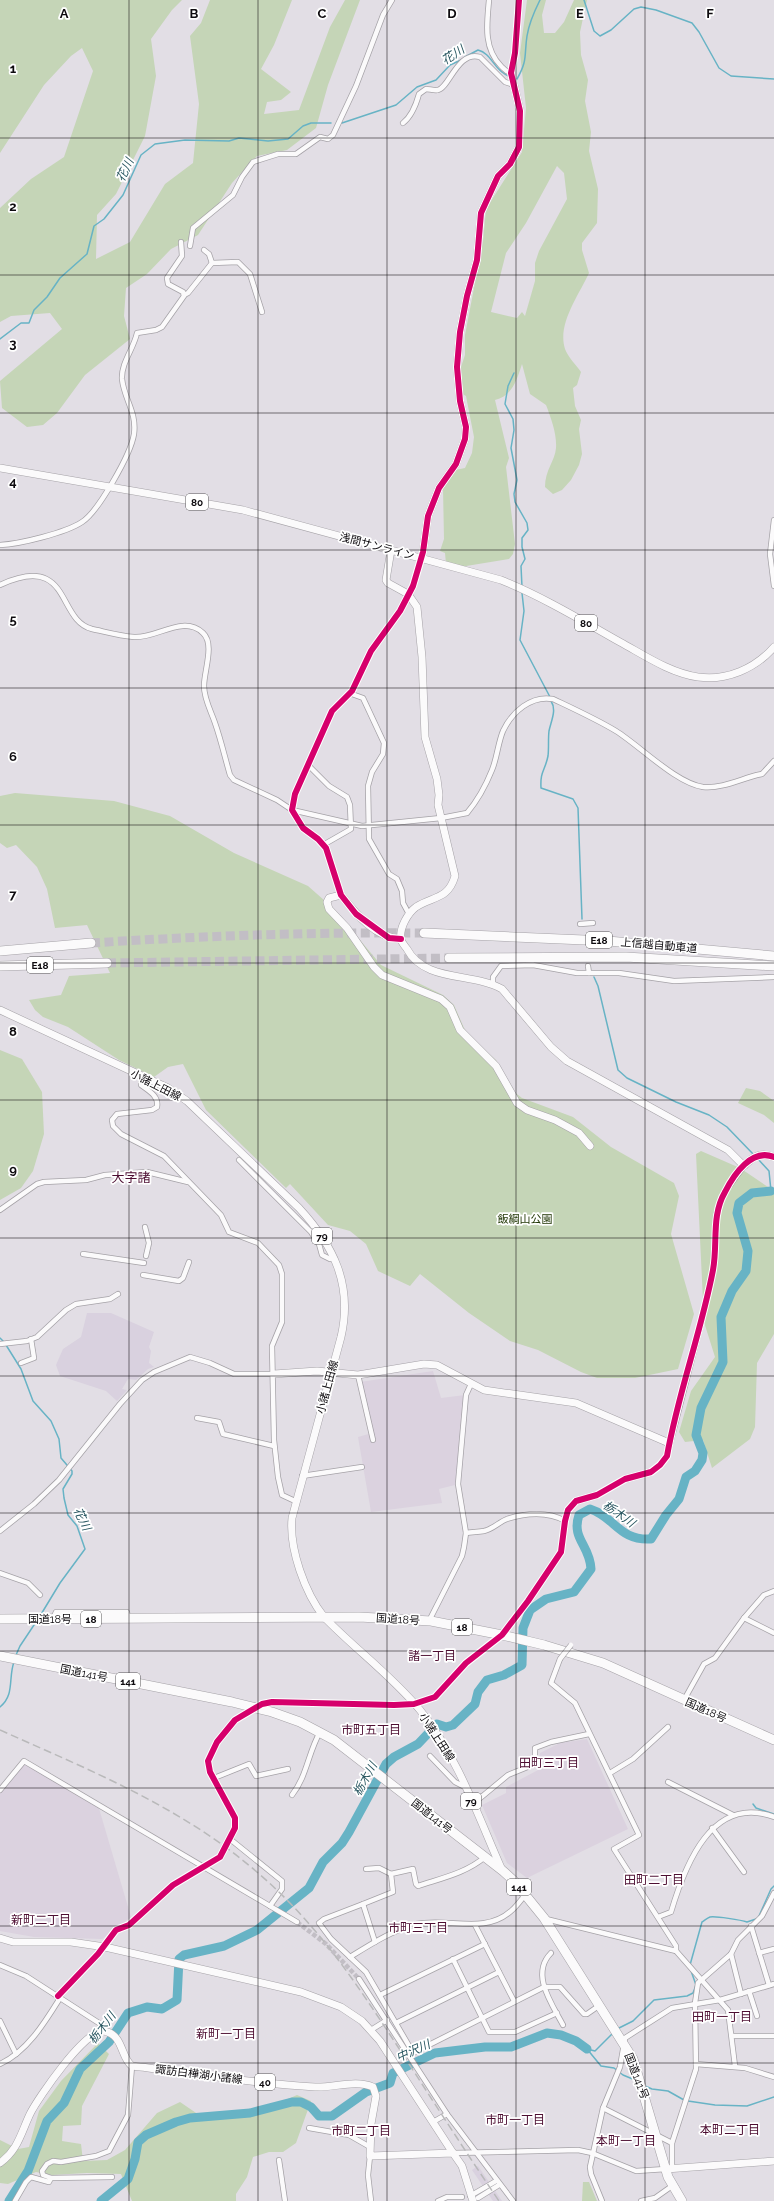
<svg xmlns="http://www.w3.org/2000/svg" width="774" height="2201" viewBox="0 0 774 2201" font-family="Raleway,'Noto Sans JP',sans-serif">
<style>
.built{fill:#d9d1df}
.education{fill:#dbd2df}
.green{fill:#c5d5b7;fill-rule:evenodd}
.lines{fill:none;stroke-linecap:round;stroke-linejoin:round}
.stream{stroke:#67b3c5;stroke-width:1.5}
.river{stroke:#67b3c5;stroke-width:9}
.street-tunnel{stroke:#c2bec5;stroke-width:4.5;stroke-dasharray:4.5 2;stroke-linecap:butt}
.highway-tunnel{stroke:#c2bec5;stroke-width:9;stroke-dasharray:9 4.5;stroke-linecap:butt}
.street-casing{stroke:#a5a2a7;stroke-width:6}
.secondary-casing{stroke:#a5a2a7;stroke-width:8}
.primary-casing{stroke:#a5a2a7;stroke-width:8}
.highway-casing{stroke:#a5a2a7;stroke-width:10}
.street{stroke:#fbfafb;stroke-width:4.5}
.secondary{stroke:#fbfafb;stroke-width:7}
.primary{stroke:#fbfafb;stroke-width:7}
.highway{stroke:#fbfafb;stroke-width:9}
.rail{stroke:#b9b9ba;stroke-width:1.5;stroke-dasharray:8 4;stroke-linecap:butt}
.street-bridge-casing{stroke:#a5a2a7;stroke-width:6;stroke-linecap:butt}
.street-bridge{stroke:#fbfafb;stroke-width:4.5}
.cycleway-casing{stroke:#fff;stroke-width:8}
.cycleway{stroke:#d6006c;stroke-width:6}
.grid{fill:none;stroke:#0e0b0f;stroke-width:1;stroke-opacity:0.55}
.labels{text-anchor:middle;stroke-width:3.5;stroke-linejoin:round;paint-order:stroke}
.shield{fill:#fff;stroke:#565457;stroke-width:1}
.shield-label{font-size:10px;font-weight:bold;fill:#0e0b0f}
.street-label{font-size:11px;fill:#0e0b0f;stroke:#fff}
.park-label{font-size:11px;fill:#203604;stroke:#fff}
.water-label{font-size:12px;font-style:italic;fill:#285660;stroke:#fff}
.neighbourhood-label{font-size:12px;fill:#4d0e32;stroke:#fff}
.quarter-label{font-size:13px;fill:#4d0e32;stroke:#fff}
.grid-label{font-size:13px;text-anchor:middle;font-weight:bold;fill:#0e0b0f;stroke:#fff;stroke-width:3.5;stroke-linejoin:round;paint-order:stroke}
</style>
<rect width="100%" height="100%" fill="#e2dee5"/>
<!-- built -->
<g class="built">
<path d="M87 1313H111L154 1332 149 1347 151 1351 149 1363 154 1367 148 1369 136 1380 128 1379 122 1389 127 1390 117 1401 106 1391 60 1376 56 1365 63 1349 81 1337Z"/>
<path d="M478 2166 502 2201H493L472 2170Z"/>
</g>
<!-- education -->
<g class="education">
<path d="M433 1371 441 1398 465 1395 455 1485 439 1489 442 1503 371 1512 358 1437 372 1433 360 1382Z"/>
<path d="M587 1739 628 1829 527 1878 507 1863 482 1805 506 1793V1787L540 1769V1753L560 1743Z"/>
<path d="M24 1761 98 1805 131 1917 102 1939 34 1937 0 1931V1790Z"/>
</g>
<!-- green -->
<g class="green">
<path d="M0 0H182L172 10 151 39 156 76 145 136 116 194 97 215 96 259 130 242 165 184 193 163 199 104 190 36 201 23 210 0H292L274 45 261 69 291 92 281 100 267 102 264 114 299 110 330 27 345 0H360L328 85 316 128 287 150 257 156 232 183 198 235 171 249 147 274 126 288 124 316 130 339 85 375 57 413 43 425 27 427 2 408 0 381 62 329 50 313 11 316 0 322V208L31 179 64 157 93 71 82 48 71 56 44 85 0 153Z"/>
<path d="M527 0H546L542 15 544 33H555L564 22 574 0H587L580 32 581 55 588 80 585 101 591 132 589 151 598 189 597 223 582 243V250L589 273C579 295 557 324 565 349 568 357 576 365 581 372L577 385 573 388 575 406 581 420 579 429 582 454 579 465 571 480 562 490 553 494 545 487C545 470 555 461 556 448 557 434 551 418 546 405L530 394 522 364C517 380 512 396 495 400L509 458 506 467 515 544 513 554 509 559 460 567 446 564 445 553 440 551 444 539 443 488 450 471 465 468 472 453 474 437 466 396 459 392 457 379 465 355V335L483 241 486 209 522 152 526 108 520 53ZM557 166 564 173 567 199 539 251 535 263V281L525 316 522 312 517 318 491 312 506 253 526 223Z"/>
<path d="M15 793 114 801 170 816 234 853 308 886 333 908 381 965 443 995 454 1005 464 1028 471 1038 496 1060 513 1091 522 1098 573 1117 611 1147 674 1183 679 1196 671 1234 694 1314 678 1369 635 1378H597L581 1372 538 1350 510 1341 469 1313 420 1274 410 1286 378 1271 366 1244 350 1231 328 1225 290 1184 286 1188 206 1110 183 1064 168 1067 154 1077 119 1060 68 1027 43 1017 35 1010 29 1000 61 995 69 976 110 973 87 925 55 928 47 889 37 867 16 845 7 848 0 843V796Z"/>
<path d="M0 1050 22 1059 42 1092 44 1134 33 1171 21 1188 0 1200Z"/>
<path d="M746 1088 760 1091 774 1101V1123L764 1115 738 1103Z"/>
<path d="M701 1151 740 1168 774 1191V1334L757 1363 755 1427 750 1439 712 1468 703 1440 685 1442 679 1432 691 1391 715 1357 704 1322 696 1154Z"/>
<path d="M98 2043 109 2054 82 2106 81 2125 63 2126 62 2141 81 2144 83 2161 107 2160 125 2150 157 2113 180 2102 205 2119 249 2116 297 2095 311 2101 296 2143 283 2152H269L253 2157 247 2177 236 2194V2201H132L121 2174 87 2173 52 2175 36 2172 8 2184 0 2183V2140L18 2149 29 2147 39 2111 61 2081Z"/>
<path d="M583 2182H589L597 2201H582Z"/>
</g>
<g class="lines">
<!-- stream -->
<g class="stream">
<path d="M584 0 594 31 600 36 611 30 634 9 641 7 656 10 692 23 699 32 719 68 731 76 774 79"/>
<path d="M465 57 478 50C494 54 493 74 517 79 528 60 524 55 527 36 529 23 534 12 540 0"/>
<path d="M342 123 396 105 417 87 436 80 450 65 461 60"/>
<path d="M0 339 21 323H29L34 310 47 297 60 278 87 254 94 226 104 219 123 195 141 155 155 144 185 140 229 141 239 138 268 141 288 139 303 126 311 123H331"/>
<path d="M514 373 508 386 505 404 513 419 514 430 511 448 517 480 514 494 515 502 527 523 528 530 522 538V547L525 559 521 566 522 587"/>
<path d="M522 593 524 611 520 640 550 697"/>
<path d="M551 701C557 710 551 721 549 731 548 739 549 748 548 756 545 771 540 771 541 788L573 799 578 808 582 919"/>
<path d="M594 977 598 986 618 1070 627 1078 676 1102 709 1115 727 1127 754 1155"/>
<path d="M758 1159 769 1171 771 1191 774 1192"/>
<path d="M0 1338 4 1342"/>
<path d="M6 1345 21 1369 33 1401 51 1421 59 1439 61 1458 72 1471V1474L63 1489 64 1498 68 1515 77 1526 85 1549 60 1583 40 1616"/>
<path d="M16 1655 20 1646 36 1622"/>
<path d="M0 1707C15 1695 8 1678 14 1662"/>
<path d="M753 1804 756 1808 774 1814"/>
<path d="M759 1916 771 1889 774 1886"/>
<path d="M690 1965 702 1922C704 1921 707 1918 710 1917 716 1916 741 1920 747 1922L756 1919"/>
<path d="M619 2028 633 2021 654 2000 687 1996 693 1993 696 1985 690 1968"/>
<path d="M587 2049 601 2066 614 2068 623 2075 635 2080"/>
<path d="M587 2049 595 2051 612 2034"/>
<path d="M645 2086 652 2089 668 2091 684 2100"/>
<path d="M688 2101 715 2105 747 2106 774 2097"/>
</g>
<!-- river -->
<g class="river">
<path d="M9 2201 28 2171 47 2121 64 2103 80 2069 109 2042 128 2013 147 2007 162 2009 177 2000 179 1959 184 1955 224 1946 257 1930 309 1888 323 1862 342 1843 349 1832 386 1764 394 1757 418 1744 437 1724 446 1727 453 1725 475 1704 478 1692 487 1680 504 1675 522 1665 523 1628 530 1610 546 1599 574 1592 591 1569C590 1545 571 1539 579 1515L590 1509C615 1517 619 1541 651 1539L666 1515 679 1499 686 1477 695 1471 702 1460 703 1453 696 1435 701 1408 723 1362 721 1317 732 1291 746 1271 748 1251 737 1213 739 1203 752 1193 771 1191"/>
<path d="M101 2201 128 2179 135 2159 138 2142 146 2135 176 2122 190 2118 250 2113 292 2102H301L311 2107 319 2116H332L366 2092 390 2083 393 2073 435 2053 485 2047H511L547 2033 561 2035 576 2041 587 2049"/>
</g>
<!-- street-tunnel -->
<path class="street-tunnel" d="M297 1922 326 1944 359 1979"/>
<!-- highway-tunnel -->
<g class="highway-tunnel">
<path d="M91 943C202 936 313 932 424 933"/>
<path d="M107 963 449 958"/>
</g>
<!-- street casing -->
<g class="street-casing">
<g id="street">
<path d="M489 0C487 23 483 48 501 66 504 69 506 72 511 73"/>
<path d="M403 123C412 116 416 105 419 94L426 89C429 89 435 91 438 90 449 88 458 50 480 57L505 82 514 85 511 73 515 53 519 0"/>
<path d="M190 246 193 228 233 195 242 177 253 162 278 154H296L320 137 328 139 333 135 356 86 383 15 392 0"/>
<path d="M204 250 209 254 212 263 238 262 250 274 262 312"/>
<path d="M184 295 188 293 212 263"/>
<path d="M774 520 770 554 774 586"/>
<path d="M0 545C20 544 65 533 82 522 98 512 131 454 134 434 137 412 124 399 122 379 121 363 134 348 137 333L156 330 162 327 184 296 183 292 168 284 167 278 182 256 181 242"/>
<path d="M0 585C72 552 56 620 92 629 106 632 120 636 134 637 156 639 183 614 203 633 215 644 204 671 204 686 204 699 211 711 215 723 221 740 225 758 230 775L234 780 277 800 292 810 362 826 441 818 467 813C478 800 486 785 492 770 497 758 498 743 503 731 512 712 531 695 553 699 574 709 596 719 616 731 640 746 676 783 703 787 721 789 741 779 757 775L762 774 774 761"/>
<path d="M349 693 363 698 384 743 383 754 372 772 368 786 369 839 389 874 397 879 402 891 403 903 409 914"/>
<path d="M308 765 329 786 347 797 350 805 351 829 323 845"/>
<path d="M341 895 326 848 318 839 303 828 292 810 295 794 332 711 352 691 371 651 400 611 413 586 419 564"/>
<path d="M580 924 593 923"/>
<path d="M588 966 589 973"/>
<path d="M493 984V977L501 966 533 965 577 973H619L674 981 774 977"/>
<path d="M141 1076V1085C149 1091 159 1096 157 1107L152 1110 117 1114 112 1120 113 1126 121 1134 164 1156 221 1215 229 1232 258 1243 279 1265 282 1274V1322L272 1346 274 1440 278 1477 282 1495 295 1501"/>
<path d="M239 1160 311 1232 319 1244 322 1255 330 1259H335"/>
<path d="M0 1210 37 1184 44 1182 86 1180 105 1175 147 1172 188 1182"/>
<path d="M145 1227 149 1243 146 1256"/>
<path d="M83 1254 144 1263"/>
<path d="M143 1275 179 1281 183 1278 189 1262"/>
<path d="M0 1344 27 1341 37 1337 66 1310 76 1304 110 1299 118 1294"/>
<path d="M21 1363 34 1358 31 1339"/>
<path d="M358 1375 373 1440"/>
<path d="M197 1418 219 1422 223 1434 274 1446"/>
<path d="M302 1476 362 1467"/>
<path d="M0 1531 34 1504 59 1480 120 1404 142 1380 154 1372 190 1357 210 1363 234 1374H274"/>
<path d="M466 1533C472 1532 478 1532 484 1531 493 1529 499 1522 507 1519 525 1513 548 1511 565 1521"/>
<path d="M0 1573 28 1583 40 1595"/>
<path d="M744 1618 774 1633"/>
<path d="M53 1619 56 1612H127L128 1618"/>
<path d="M431 1621V1617L462 1556 464 1547 466 1533 458 1484 466 1395 471 1384"/>
<path d="M560 1659 551 1683 575 1703 639 1835 614 1849 676 1946V1951"/>
<path d="M684 1700 704 1664 715 1658 744 1618 764 1595 774 1591"/>
<path d="M430 1756 455 1782 465 1787"/>
<path d="M610 1773 633 1759 668 1727"/>
<path d="M214 1778 249 1764 256 1776 288 1769"/>
<path d="M668 1782 733 1815"/>
<path d="M0 1790 24 1761 297 1922"/>
<path d="M292 1795C307 1776 308 1753 320 1732"/>
<path d="M473 1804 508 1775 535 1764V1748L551 1742 589 1734"/>
<path d="M712 1828 744 1872"/>
<path d="M230 1839 282 1881V1889L270 1906"/>
<path d="M366 1869 379 1868 391 1874"/>
<path d="M363 1904 393 1892 391 1874 413 1869 416 1884 418 1886C442 1878 466 1873 485 1857"/>
<path d="M658 1917 671 1912C685 1865 712 1794 774 1817"/>
<path d="M546 1919 676 1951 728 2010 735 2066"/>
<path d="M475 1925 514 2001"/>
<path d="M751 1926 769 1985"/>
<path d="M375 1942 363 1904 324 1919 319 1923 331 1939 366 1972 412 2051"/>
<path d="M551 1953C530 1974 552 2004 563 2025"/>
<path d="M759 1953 774 1949"/>
<path d="M731 1954 741 1994"/>
<path d="M350 1957C371 1944 393 1930 416 1924 448 1917 484 1935 511 1911 516 1907 521 1900 525 1895"/>
<path d="M453 1959 489 2032H515L557 2013"/>
<path d="M0 1965 26 1976 102 2025 105 2031"/>
<path d="M359 1979 447 2114 513 2201"/>
<path d="M749 1991 757 2016"/>
<path d="M380 1995 485 1944"/>
<path d="M58 1996 98 1954 116 1930 129 1925 173 1885 220 1857 235 1828V1818L210 1772 208 1761 217 1742 235 1720 262 1704 272 1702 394 1705 414 1704 435 1697 466 1663 502 1635 528 1601 561 1552 565 1521 568 1510 576 1501 597 1495 625 1479 651 1472 660 1465 667 1456 701 1324 713 1268 716 1214 725 1192 744 1166"/>
<path d="M0 2021 16 2054"/>
<path d="M396 2023 499 1972"/>
<path d="M371 2030 387 2020"/>
<path d="M732 2036H774"/>
<path d="M411 2054 544 1987H560L584 2014H587L600 2005"/>
<path d="M0 2064C27 2052 45 2022 60 1998"/>
<path d="M696 2064 745 2068 774 2077"/>
<path d="M603 2108 672 2143"/>
<path d="M433 2122 447 2114"/>
<path d="M309 2128 349 2135 370 2147"/>
<path d="M453 2153 578 2150 592 2153 636 2171 666 2169"/>
<path d="M370 2156 368 2175 371 2201"/>
<path d="M279 2160 285 2201"/>
<path d="M672 2169V2143L696 2069 695 2003 698 1983 731 1954 738 1940 762 1916 774 1893"/>
<path d="M112 2177 51 2178 43 2175 42 2171 47 2164 53 2161 61 2162 96 2156 109 2151 128 2115 132 2066"/>
<path d="M470 2196 496 2181"/>
<path d="M478 2198 499 2185"/>
<path d="M15 2201 26 2182 31 2177 49 2182 51 2178"/>
<path d="M438 2201 447 2197H462"/>
<path d="M602 2201 591 2174 590 2167 603 2108 620 2067 625 2038 672 2008 720 2000 774 1984"/>
<path d="M641 2201 655 2198 672 2186"/>
</g>
</g>
<!-- secondary casing -->
<g class="secondary-casing">
<g id="secondary">
<path d="M391 550 386 580 388 583 408 594 417 607 422 657 425 737 437 779 439 795 438 805 455 876C448 900 433 896 416 907 408 913 399 928 401 939 401 942 405 946 407 949 425 983 473 972 502 989L551 1047 567 1061 728 1150 744 1166C753 1156 761 1152 774 1157"/>
<path d="M423 552 428 516 435 498 439 488 456 464 465 439 466 427 460 401 457 367 460 332 467 296 477 260 481 213 498 176 510 164 519 147 520 111 514 85"/>
<path d="M401 939C375 938 356 914 341 895L329 898 327 902 329 909 347 928 374 967 382 975 441 999 450 1007 460 1030 496 1066 517 1103 527 1110 555 1120 579 1133 590 1146"/>
<path d="M274 1374 317 1371 358 1375 424 1364 437 1365 484 1390 576 1403 669 1443"/>
<path d="M0 1938 13 1942H71L105 1947 301 1992 341 2007 362 2021 380 2041 453 2153"/>
<path d="M666 2169 774 2161"/>
</g>
</g>
<!-- primary casing -->
<g class="primary-casing">
<g id="primary">
<path d="M0 468 243 510 501 580C543 597 581 620 620 642 644 655 670 673 698 677 726 681 755 669 774 647"/>
<path d="M0 1010 168 1088 187 1101 299 1208C334 1246 353 1285 341 1337L292 1518C289 1549 305 1593 324 1617 355 1649 392 1676 420 1710 458 1757 478 1816 502 1870"/>
<path d="M0 2163C18 2150 21 2133 30 2114 38 2098 86 2028 104 2031 124 2035 120 2057 132 2066 193 2073 254 2084 315 2087 333 2088 356 2079 373 2087L376 2096 371 2124 370 2156 453 2153 462 2166 473 2201"/>
</g>
</g>
<!-- highway casing -->
<g class="highway-casing">
<g id="highway">
<path d="M424 933 608 941 774 956"/>
<path d="M0 951 91 943"/>
<path d="M449 958 626 957 774 966"/>
<path d="M0 966 107 963"/>
<path d="M0 1619 359 1617 431 1621 502 1635 544 1645 603 1663 774 1740"/>
<path d="M0 1656 232 1702 272 1712 300 1722 334 1740 503 1871 514 1881 544 1918 633 2059 668 2177 682 2201"/>
</g>
</g>
<!-- street -->
<use href="#street" class="street"/>
<!-- secondary -->
<use href="#secondary" class="secondary"/>
<!-- primary -->
<use href="#primary" class="primary"/>
<!-- highway -->
<use href="#highway" class="highway"/>
<!-- rail -->
<path class="rail" d="M0 1730C87 1769 177 1805 251 1867 316 1921 354 1980 400 2050 433 2101 465 2151 499 2201"/>
<!-- street-bridge casing -->
<g class="street-bridge-casing">
<g id="street-bridge">
<path d="M419 564 423 552"/>
<path d="M560 1659 571 1645"/>
</g>
</g>
<!-- street-bridge -->
<use href="#street-bridge" class="street-bridge"/>
<!-- cycleway casing -->
<g class="cycleway-casing">
<g id="cycleway">
<path d="M401 939 389 938 356 914 341 895 326 848 318 839 303 828 292 810 295 794 332 711 352 691 371 651 400 611 413 586 423 552 428 516 439 488 456 464 465 439 466 427 460 401 457 367 460 332 467 296 477 260 481 213 498 176 510 164 519 147 520 111 511 73 515 53 519 0"/>
<path d="M58 1996 98 1954 116 1930 129 1925 173 1885 220 1857 235 1828V1818L210 1772 208 1761 217 1742 235 1720 262 1704 272 1702 394 1705 414 1704 435 1697 466 1663 502 1635 528 1601 561 1552 565 1521 568 1510 576 1501 597 1495 625 1479 651 1472 660 1465 667 1456C678 1393 701 1333 713 1270 718 1243 711 1216 725 1192 734 1174 752 1148 774 1157"/>
</g>
</g>
<!-- cycleway -->
<use href="#cycleway" class="cycleway"/>
</g>
<!-- grid -->
<path class="grid" d="M129 0V2201M258 0V2201M387 0V2201M516 0V2201M645 0V2201M0 138H774M0 275H774M0 413H774M0 550H774M0 688H774M0 825H774M0 963H774M0 1100H774M0 1238H774M0 1376H774M0 1513H774M0 1651H774M0 1788H774M0 1926H774M0 2063H774"/>
<g class="labels">
<!-- shield labels -->
<g class="shield">
<rect x="186" y="494" width="22" height="16" rx="3"/>
<rect x="575" y="615" width="22" height="16" rx="3"/>
<rect x="586" y="932" width="26" height="16" rx="3"/>
<rect x="27" y="957" width="26" height="16" rx="3"/>
<rect x="312" y="1228" width="20" height="16" rx="3"/>
<rect x="81" y="1611" width="20" height="16" rx="3"/>
<rect x="452" y="1619" width="20" height="16" rx="3"/>
<rect x="116" y="1673" width="24" height="16" rx="3"/>
<rect x="461" y="1793" width="20" height="16" rx="3"/>
<rect x="507" y="1879" width="24" height="16" rx="3"/>
<rect x="255" y="2074" width="20" height="16" rx="3"/>
</g>
<g class="shield-label">
<text x="197" y="506">80</text>
<text x="586" y="627">80</text>
<text x="599" y="944">E18</text>
<text x="40" y="969">E18</text>
<text x="322" y="1240">79</text>
<text x="91" y="1623">18</text>
<text x="462" y="1631">18</text>
<text x="128" y="1685">141</text>
<text x="471" y="1805">79</text>
<text x="519" y="1891">141</text>
<text x="265" y="2086">40</text>
</g>
<!-- street labels -->
<g class="street-label">
<text transform="translate(377 546) rotate(15)" y="4">浅間サンライン</text>
<text transform="translate(659 945) rotate(5)" y="4">上信越自動車道</text>
<text transform="translate(156 1085) rotate(27)" y="4">小諸上田線</text>
<text transform="translate(327 1387) rotate(-75)" y="4">小諸上田線</text>
<text x="50" y="1623">国道18号</text>
<text transform="translate(398 1619) rotate(4)" y="4">国道18号</text>
<text transform="translate(84 1673) rotate(11)" y="4">国道141号</text>
<text transform="translate(706 1710) rotate(24)" y="4">国道18号</text>
<text transform="translate(437 1737) rotate(57)" y="4">小諸上田線</text>
<text transform="translate(432 1816) rotate(38)" y="4">国道141号</text>
<text transform="translate(199 2074) rotate(7)" y="4">諏訪白樺湖小諸線</text>
<text transform="translate(637 2076) rotate(69)" y="4">国道141号</text>
</g>
<!-- park labels -->
<g class="park-label">
<text x="525" y="1223">飯綱山公園</text>
</g>
<!-- water labels -->
<g class="water-label">
<text transform="translate(453 55) rotate(-33)" y="4">花川</text>
<text transform="translate(125 170) rotate(-65)" y="4">花川</text>
<text transform="translate(619 1514) rotate(35)" y="4">栃木川</text>
<text transform="translate(82 1519) rotate(64)" y="4">花川</text>
<text transform="translate(365 1779) rotate(-61)" y="4">栃木川</text>
<text transform="translate(102 2028) rotate(-52)" y="4">栃木川</text>
<text transform="translate(413 2051) rotate(-24)" y="4">中沢川</text>
</g>
<!-- neighbourhood labels -->
<g class="neighbourhood-label">
<text x="432" y="1660">諸一丁目</text>
<text x="371" y="1734">市町五丁目</text>
<text x="549" y="1767">田町三丁目</text>
<text x="654" y="1884">田町二丁目</text>
<text x="41" y="1924">新町二丁目</text>
<text x="418" y="1932">市町三丁目</text>
<text x="722" y="2021">田町一丁目</text>
<text x="226" y="2038">新町一丁目</text>
<text x="515" y="2124">市町一丁目</text>
<text x="730" y="2134">本町二丁目</text>
<text x="361" y="2135">市町二丁目</text>
<text x="626" y="2145">本町一丁目</text>
</g>
<!-- quarter labels -->
<g class="quarter-label">
<text x="131" y="1182">大字諸</text>
</g>
</g>
<g class="grid-label">
<text x="64" y="18">A</text>
<text x="194" y="18">B</text>
<text x="322" y="18">C</text>
<text x="452" y="18">D</text>
<text x="580" y="18">E</text>
<text x="710" y="18">F</text>
<text x="13" y="73">1</text>
<text x="13" y="211">2</text>
<text x="13" y="348">3</text>
<text x="13" y="486">4</text>
<text x="13" y="624">5</text>
<text x="13" y="761">6</text>
<text x="13" y="899">7</text>
<text x="13" y="1036">8</text>
<text x="13" y="1174">9</text>
</g>
</svg>
